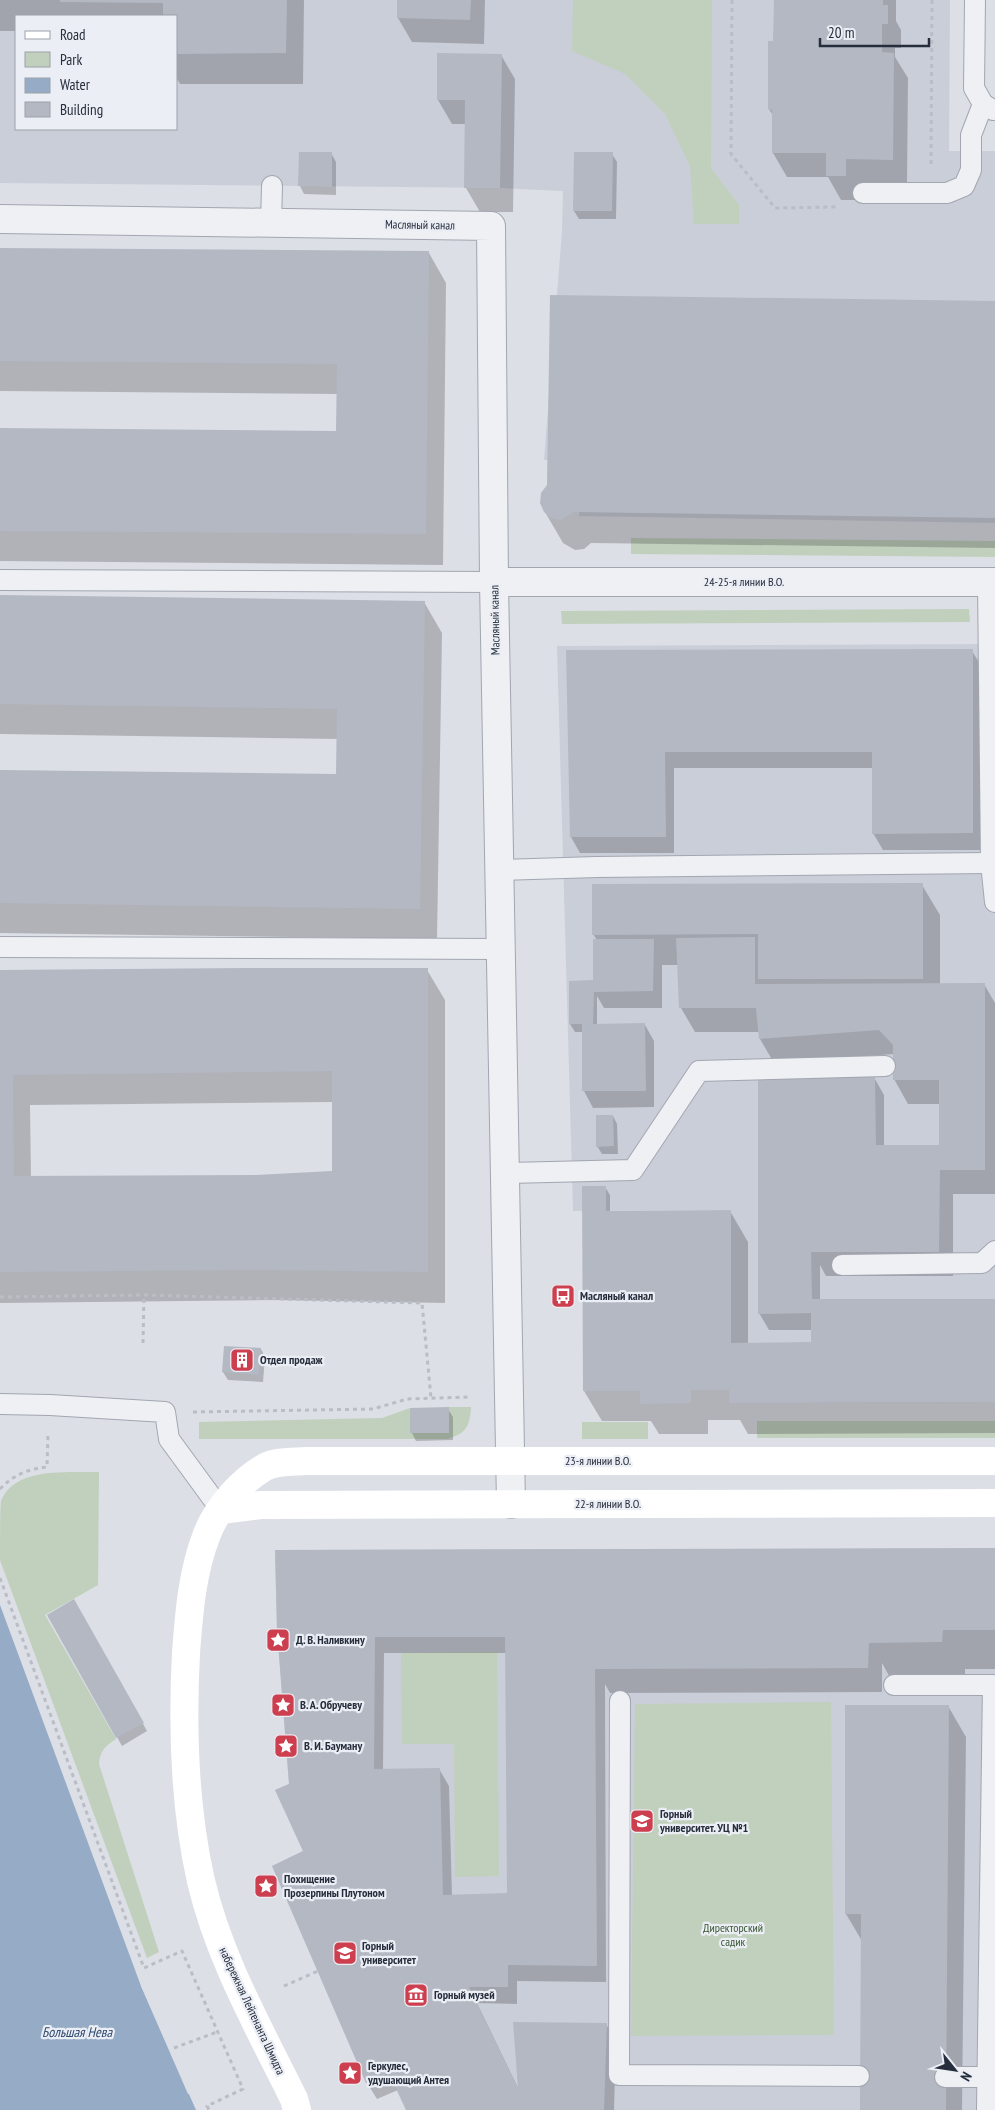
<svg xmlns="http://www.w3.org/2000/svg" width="995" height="2110" viewBox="0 0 995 2110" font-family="'PT Sans Narrow',sans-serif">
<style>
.built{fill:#caced8;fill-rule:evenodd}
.green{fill:#c1d0bd}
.water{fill:#96acc6}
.pier{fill:#dcdfe6}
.shadow{fill:#0003;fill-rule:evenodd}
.building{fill:#b3b8c3;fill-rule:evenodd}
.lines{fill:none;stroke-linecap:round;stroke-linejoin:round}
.lane-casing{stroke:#a2a6b0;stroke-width:22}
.street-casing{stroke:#a2a6b0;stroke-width:30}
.path{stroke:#babdc4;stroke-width:3;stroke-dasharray:4 4;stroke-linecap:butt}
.lane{stroke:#eef0f4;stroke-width:20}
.street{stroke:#eef0f4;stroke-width:28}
.secondary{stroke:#fff;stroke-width:28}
.labels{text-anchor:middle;stroke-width:4.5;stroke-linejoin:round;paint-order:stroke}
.street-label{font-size:12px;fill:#262d3c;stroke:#ebeef4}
.poi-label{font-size:12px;font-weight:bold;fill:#262d3c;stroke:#ebeef4;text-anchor:start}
.park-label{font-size:12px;fill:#395733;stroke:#ebeef4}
.water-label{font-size:14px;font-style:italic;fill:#304a6f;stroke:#ebeef4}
</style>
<rect width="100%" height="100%" fill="#dcdfe6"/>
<!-- built -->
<g class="built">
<path d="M0 0H950L949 151H995V523L579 516 581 461 544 460 562 231 563 191 500 188 0 183ZM16 16H176V129H16Z"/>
<path d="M995 644V1402L812 1403 811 1342 731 1343V1210L573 1211 557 646Z"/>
<path d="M995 1548V2110H406L389 2074 366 2083 272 1866 303 1851 275 1790 289 1784 277 1630 275 1550Z"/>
</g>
<!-- green -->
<g class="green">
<path d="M573 0H712L711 168 739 205V224H694L690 166 665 114 625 74 572 51Z"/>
<path d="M631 538 995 541V557L631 554Z"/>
<path d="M969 609 970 622 562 624 561 611Z"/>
<path d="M449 1407H471C470 1426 466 1434 447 1439H199V1422L382 1418 410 1408 411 1433H449Z"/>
<rect x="757" y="1421" width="238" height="17"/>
<rect x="582" y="1422" width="66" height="17"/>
<path d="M99 1472 98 1585 45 1615 116 1739C105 1746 100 1751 99 1764L159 1952 147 1958 0 1560C0 1547 0 1511 1 1501 15 1466 69 1473 99 1472Z"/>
<path d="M497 1652 499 1876 455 1877 454 1744H402L401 1653Z"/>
<path d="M831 1702 834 2035 631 2036 635 1704Z"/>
</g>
<!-- water -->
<path class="water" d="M0 1605 141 1986 196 2110H0Z"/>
<!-- pier -->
<path class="pier" d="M143 1985 191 2093 190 2094H188L141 1986Z"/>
<!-- shadow -->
<g class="shadow">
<path d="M0 0H304L303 84H180L176 77V16H16V31H0Z"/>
<path d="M399 0H485L484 44 412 42 398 18Z"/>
<path d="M775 0H896V21L901 30V48H895V57L908 78 907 184 859 183V200H841L828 177H787L773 153 774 117 769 109 774 43Z"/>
<path d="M501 55 515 79 513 212H480L466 188V124H452L438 100Z"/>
<path d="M331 153 336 162V195L304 194 300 186Z"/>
<path d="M612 154 617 162 616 219H579L574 211Z"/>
<path d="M0 249 429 253 446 283 443 565 0 561V430L337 432 338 394 0 391Z"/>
<path d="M995 302V548L591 543 584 549 575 550 563 543 545 512Z"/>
<path d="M0 596 424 602 442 633 437 939 0 933V771L337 776 338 739 0 734Z"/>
<path d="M568 651H972L982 667V850H883L873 833V768H674V853H580L571 837Z"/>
<path d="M922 885 940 915V984H984L995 1003V1194H953V1276H826L820 1265V1301L995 1300V1433L748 1434 740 1420H708V1434H659L651 1421H602L584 1391 605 1187 610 1195V1212L730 1211 748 1242V1344L813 1343V1330H769L759 1313 875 1079 884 1095V1146H941L940 1104H908L894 1079V1054L774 1063 760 1039 759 1032H695L681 1008 679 965H662V1008H604L597 996V1025H645L654 1041V1107L593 1108 584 1091 583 1032H575L570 1024 595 986 597 940 593 934Z"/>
<path d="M427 970 445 1000V1303L274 1300 0 1303V971ZM333 1102V1172L256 1176 31 1177 30 1105Z"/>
<path d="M613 1116 617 1124 618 1154H602L597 1146Z"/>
<path d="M261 1349 265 1357 263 1382 228 1380 223 1372Z"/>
<path d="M448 1409 453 1417V1440L416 1441 412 1433Z"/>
<path d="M995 1549V1669H965V1682L893 1683 882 1663V1692L610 1693 605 1684 606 1982 517 1981V2004L477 2003 519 2090 606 2024 616 2041 614 2110H407L398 2090 377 2099 367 2083 273 1866 305 1852 290 1785 278 1630ZM384 1653H507L508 1894 452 1896 449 1786 439 1769 383 1770Z"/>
<path d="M74 1601 147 1731 122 1746 49 1615Z"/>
<path d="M948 1706 966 1737 962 2110H861L862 1941 846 1914Z"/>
</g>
<!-- building -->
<g class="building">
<path d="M60 0H287L286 53 176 54V16H163V3L60 2Z"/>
<path d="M397 0H471L470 20 397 18Z"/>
<path d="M774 0H883V5H888V24H882V52L894 53 893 160 846 159V176H826V153H772V110L768 109V41H773Z"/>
<path d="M437 53 502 54 500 188H464L465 100H437Z"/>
<path d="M299 152H332V187L298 186Z"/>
<path d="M574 152H613L612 211H573Z"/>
<path d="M0 248 429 251 426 534 0 531V428L336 431 337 364 0 361Z"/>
<path d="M550 295 995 301V518L574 512 561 520 551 518 544 512 540 503 541 493 547 485Z"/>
<path d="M0 595 425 601 420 909 0 903V770L336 774 337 709 0 704Z"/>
<path d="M973 649V833L872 834V752H665L666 837H570L566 650Z"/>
<path d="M923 883V979H758V934L592 935V884Z"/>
<path d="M755 937V984L985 983V1170H940L939 1252H811L812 1299H995V1402L729 1403V1390H691V1403L640 1404V1391H583L582 1186H606V1211L731 1210V1343L811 1342V1313L758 1314V1077H875L876 1145H939V1080H893V1045L879 1030 759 1039 756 1008H679L676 938Z"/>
<path d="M593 939H654L653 991 594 992 593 1024 645 1023 646 1091H582V1024H569V981L593 980Z"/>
<path d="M246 968H428V1272L256 1270 0 1272V970ZM332 1071V1171L256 1175 14 1176 13 1075Z"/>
<path d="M596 1115H613L614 1146 596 1147Z"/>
<path d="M224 1346 261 1348 259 1375 222 1372Z"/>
<path d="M449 1407V1433H410V1408Z"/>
<path d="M995 1548V1630H943L942 1642 869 1643 868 1668 595 1669 597 1966 508 1965V1987H469L518 2088 513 2022 607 2023 604 2110H406L389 2073 366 2083 272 1866 303 1851 275 1790 289 1784 277 1630 275 1550ZM375 1637H505L507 1893 443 1895 440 1768 374 1769Z"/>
<path d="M74 1599 144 1723 116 1738 47 1615Z"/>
<path d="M845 1705H949L946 2110H860L861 1914H845Z"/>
</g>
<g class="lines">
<!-- lane casing -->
<g class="lane-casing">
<g id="lane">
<path d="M975 0 974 88 983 104 993 110"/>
<path d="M863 193H947L964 186 971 170V135L983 104"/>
<path d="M271 223 272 186"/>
<path d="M0 580 494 582"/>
<path d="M988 582 991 863 995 902"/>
<path d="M499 870 597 867 991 863"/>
<path d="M0 947 501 949"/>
<path d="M505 1173 633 1170 699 1071 885 1066"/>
<path d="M842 1265 982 1263 995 1251"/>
<path d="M0 1404 50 1405 165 1412 169 1439 221 1510"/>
<path d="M894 1685H993L987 2110"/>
<path d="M620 1701 619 2075 859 2076"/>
<path d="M945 2077H987"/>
</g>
</g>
<!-- street casing -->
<g class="street-casing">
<g id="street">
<path d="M0 219 491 226 494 582 511 1504"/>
<path d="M494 582H995"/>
</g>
</g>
<!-- path -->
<g class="path">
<path d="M732 0 731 154 775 208 834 207 838 205"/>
<path d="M931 164 932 0"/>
<path d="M0 1297 144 1295 422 1303 431 1398"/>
<path d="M143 1343 144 1295"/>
<path d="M193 1412 373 1409 407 1399 471 1397"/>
<path d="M0 1489C13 1475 28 1469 47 1467L48 1434"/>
<path d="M0 1578 144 1968 182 1951 243 2089 207 2106 209 2110"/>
<path d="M284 1986 318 1971"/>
<path d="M174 2048 217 2032"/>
</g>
<!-- lane -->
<use href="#lane" class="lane"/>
<!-- street -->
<use href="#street" class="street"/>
<!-- secondary -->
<g class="secondary">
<path d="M221 1510 261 1505 995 1503"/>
<path d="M297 2110 294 2099C259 2028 219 1958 201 1881 184 1806 182 1729 186 1653 189 1613 192 1572 207 1534 217 1508 241 1481 265 1467 276 1461 294 1462 306 1461H995"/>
</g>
</g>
<!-- icons -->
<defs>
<g id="bus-square" transform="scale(1.25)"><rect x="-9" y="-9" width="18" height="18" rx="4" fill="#cd3f4f" stroke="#ebeef4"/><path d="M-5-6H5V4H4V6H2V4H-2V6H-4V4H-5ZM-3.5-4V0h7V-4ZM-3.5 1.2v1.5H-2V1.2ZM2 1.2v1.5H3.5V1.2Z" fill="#fff"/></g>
<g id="building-square" transform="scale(1.25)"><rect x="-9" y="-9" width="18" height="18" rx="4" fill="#cd3f4f" stroke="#ebeef4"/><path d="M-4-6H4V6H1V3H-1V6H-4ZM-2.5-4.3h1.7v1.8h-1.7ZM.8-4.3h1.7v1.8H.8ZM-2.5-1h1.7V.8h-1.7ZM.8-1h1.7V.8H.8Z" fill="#fff"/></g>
<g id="sight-square" transform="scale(1.25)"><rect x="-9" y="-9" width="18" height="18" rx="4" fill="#cd3f4f" stroke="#ebeef4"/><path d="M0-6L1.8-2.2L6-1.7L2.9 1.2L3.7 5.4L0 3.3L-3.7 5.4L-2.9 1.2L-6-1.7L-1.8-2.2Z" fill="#fff"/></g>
<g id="university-square" transform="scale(1.25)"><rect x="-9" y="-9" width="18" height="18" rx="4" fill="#cd3f4f" stroke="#ebeef4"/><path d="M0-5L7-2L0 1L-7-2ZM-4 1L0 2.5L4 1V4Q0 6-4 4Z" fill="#fff"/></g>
<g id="museum-square" transform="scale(1.25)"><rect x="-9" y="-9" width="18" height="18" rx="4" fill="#cd3f4f" stroke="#ebeef4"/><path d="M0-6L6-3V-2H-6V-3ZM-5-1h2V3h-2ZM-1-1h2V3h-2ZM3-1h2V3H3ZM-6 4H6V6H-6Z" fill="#fff"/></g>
</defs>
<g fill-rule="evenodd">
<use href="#bus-square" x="563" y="1296"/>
<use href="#building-square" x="242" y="1360"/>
<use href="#sight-square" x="278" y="1640"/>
<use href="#sight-square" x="283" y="1705"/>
<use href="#sight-square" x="286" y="1746"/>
<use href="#university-square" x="642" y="1821"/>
<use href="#sight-square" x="266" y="1886"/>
<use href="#university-square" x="345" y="1953"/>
<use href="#museum-square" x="416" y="1995"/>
<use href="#sight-square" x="350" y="2073"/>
</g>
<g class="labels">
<!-- street labels -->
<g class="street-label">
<text transform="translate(420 225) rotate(1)" y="4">Масляный канал</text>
<text x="744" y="586">24-25-я линии В.О.</text>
<text transform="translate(495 620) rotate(-91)" y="4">Масляный канал</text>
<text x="598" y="1465">23-я линии В.О.</text>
<text x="608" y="1508">22-я линии В.О.</text>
<text transform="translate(252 2011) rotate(65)" y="4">набережная Лейтенанта Шмидта</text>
</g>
<!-- poi labels -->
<g class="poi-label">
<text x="580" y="1300">Масляный канал</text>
<text x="260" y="1364">Отдел продаж</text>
<text x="296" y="1644">Д. В. Наливкину</text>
<text x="300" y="1709">В. А. Обручеву</text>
<text x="304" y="1750">В. И. Бауману</text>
<text x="660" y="1818">Горный<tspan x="660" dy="14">университет. УЦ №1</tspan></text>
<text x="284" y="1883">Похищение<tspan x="284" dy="14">Прозерпины Плутоном</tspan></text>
<text x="362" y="1950">Горный<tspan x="362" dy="14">университет</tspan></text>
<text x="434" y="1999">Горный музей</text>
<text x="368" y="2070">Геркулес,<tspan x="368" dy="14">удушающий Антея</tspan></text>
</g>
<!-- park labels -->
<g class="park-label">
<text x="733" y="1932">Директорский<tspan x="733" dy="14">садик</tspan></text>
</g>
<!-- water labels -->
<g class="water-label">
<text x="77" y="2037">Большая Нева</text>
</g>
</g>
<!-- legend -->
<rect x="15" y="15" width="162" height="115" fill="#ebeef4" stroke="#9ca1aa"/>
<rect x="25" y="31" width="25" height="8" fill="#ffffff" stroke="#9ca1aa"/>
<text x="60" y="40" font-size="15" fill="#262d3c">Road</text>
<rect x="25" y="52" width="25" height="15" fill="#c1d0bd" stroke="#9ca1aa"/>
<text x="60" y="65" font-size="15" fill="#262d3c">Park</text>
<rect x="25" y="78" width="25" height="15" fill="#96acc6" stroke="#9ca1aa"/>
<text x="60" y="90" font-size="15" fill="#262d3c">Water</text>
<rect x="25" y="102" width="25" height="15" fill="#b3b8c3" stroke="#9ca1aa"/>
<text x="60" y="115" font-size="15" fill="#262d3c">Building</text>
<!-- north arrow -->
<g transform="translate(955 2070) rotate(120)" stroke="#ebeef4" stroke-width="4" paint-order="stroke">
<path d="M0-4L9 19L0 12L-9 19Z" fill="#262d3c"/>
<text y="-8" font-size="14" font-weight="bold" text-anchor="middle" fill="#262d3c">N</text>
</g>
<!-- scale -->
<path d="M820 38v8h109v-8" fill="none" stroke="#262d3c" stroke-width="2.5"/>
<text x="828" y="38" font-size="15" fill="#262d3c" stroke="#ebeef4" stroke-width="4" paint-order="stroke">20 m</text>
</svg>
